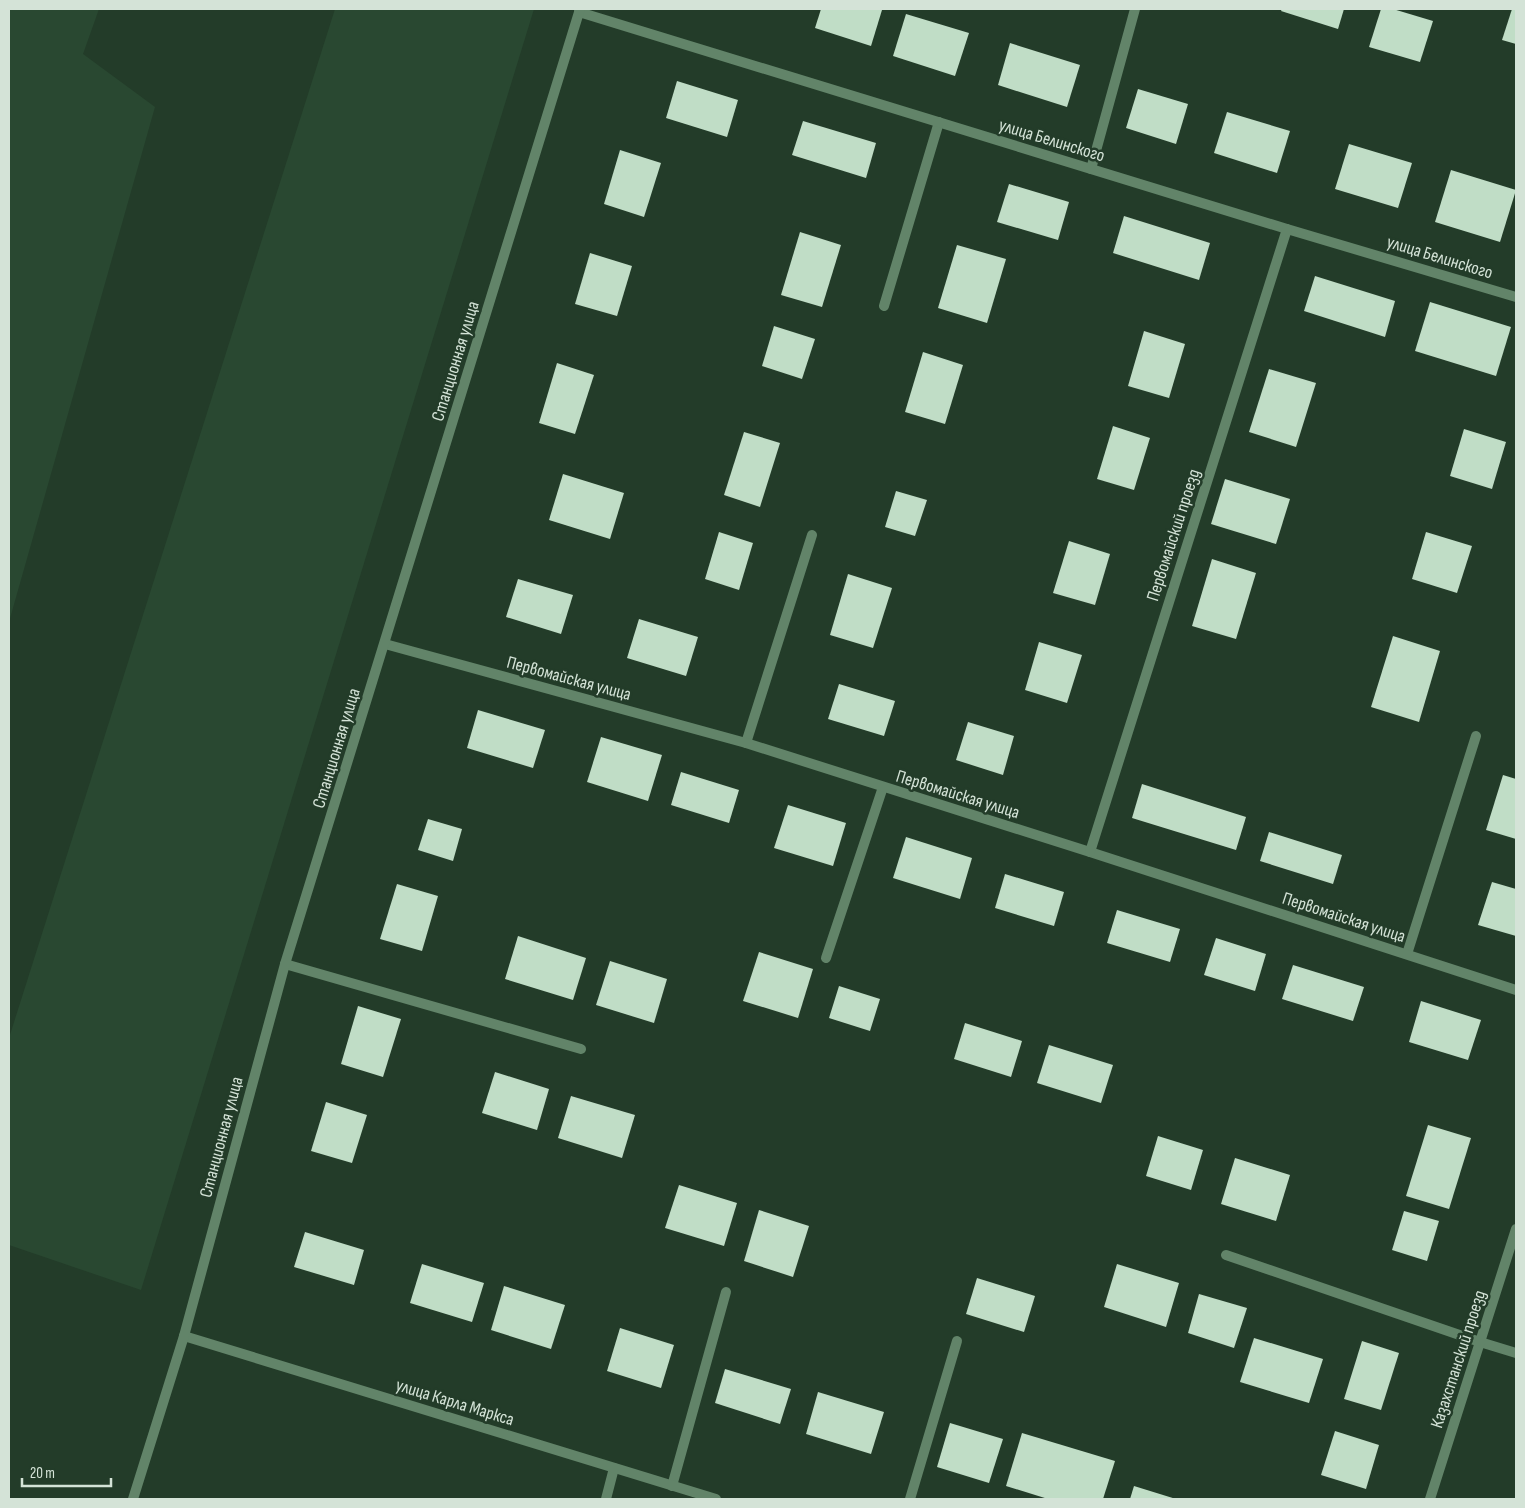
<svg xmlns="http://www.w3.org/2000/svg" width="1525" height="1508" viewBox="0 0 1525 1508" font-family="'Sofia Sans Condensed',sans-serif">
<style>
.built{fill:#294831}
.building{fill:#c0ddc6}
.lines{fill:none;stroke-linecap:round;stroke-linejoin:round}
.service{stroke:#628469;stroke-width:10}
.minor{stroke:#628469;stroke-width:10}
.labels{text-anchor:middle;stroke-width:5;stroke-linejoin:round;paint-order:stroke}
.street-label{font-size:18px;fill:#d4e3d7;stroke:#233c29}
</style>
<rect width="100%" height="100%" fill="#233c29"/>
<!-- built -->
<g class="built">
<path d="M9 9H99L83 54 155 107 9 622Z"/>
<path d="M335 9H534L141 1290 9 1245V1038Z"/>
</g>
<!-- building -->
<g class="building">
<path d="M821 9 882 10 871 46 815 28Z"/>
<path d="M1282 9H1344L1338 29 1281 11Z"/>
<path d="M1381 9H1393L1433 21 1420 62 1369 47Z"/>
<path d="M1512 9H1516V44L1502 40Z"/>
<path d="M906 14 969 33 955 76 893 56Z"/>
<path d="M1010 43 1080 65 1067 107 998 85Z"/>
<path d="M677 81 738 100 727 137 666 118Z"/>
<path d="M1138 89 1188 104 1176 144 1126 128Z"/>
<path d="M1227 112 1290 131 1277 173 1214 153Z"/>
<path d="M803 121 876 143 866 178 792 155Z"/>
<path d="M1349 144 1412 163 1398 208 1335 189Z"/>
<path d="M620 150 661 163 644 217 604 204Z"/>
<path d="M1451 170 1516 190 1500 242 1435 222Z"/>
<path d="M1009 184 1069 202 1058 240 997 222Z"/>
<path d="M1124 216 1210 243 1199 280 1113 253Z"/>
<path d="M800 232 841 245 822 307 781 295Z"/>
<path d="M957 245 1006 259 987 323 938 308Z"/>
<path d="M590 253 632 266 617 316 575 304Z"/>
<path d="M1315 276 1395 301 1385 337 1304 311Z"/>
<path d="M1430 302 1511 327 1496 376 1415 351Z"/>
<path d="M774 326 815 339 802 379 762 366Z"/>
<path d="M1144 331 1185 344 1169 398 1128 386Z"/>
<path d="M923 352 963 365 945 424 905 412Z"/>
<path d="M557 363 594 375 575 434 539 423Z"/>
<path d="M1269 369 1316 383 1296 447 1249 432Z"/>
<path d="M1113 426 1150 438 1134 490 1097 479Z"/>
<path d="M1464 429 1506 442 1492 489 1450 476Z"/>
<path d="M744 432 780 443 760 507 724 495Z"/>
<path d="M563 474 624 493 610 539 549 520Z"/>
<path d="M1225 479 1290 499 1276 544 1211 524Z"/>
<path d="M896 491 927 500 915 536 885 527Z"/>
<path d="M719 532 753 543 739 590 705 579Z"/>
<path d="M1426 532 1472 546 1457 593 1412 579Z"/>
<path d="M1069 541 1110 554 1095 605 1053 593Z"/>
<path d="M1212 559 1256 573 1236 639 1192 626Z"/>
<path d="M848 574 892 588 873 648 830 635Z"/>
<path d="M518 579 573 595 561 634 506 617Z"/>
<path d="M639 619 698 637 686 676 627 658Z"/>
<path d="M1393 636 1440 651 1419 722 1371 707Z"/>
<path d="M1039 642 1082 655 1067 703 1025 690Z"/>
<path d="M839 684 895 701 884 736 828 719Z"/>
<path d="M478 710 545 730 533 768 467 748Z"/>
<path d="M968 722 1014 736 1003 775 956 760Z"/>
<path d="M601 737 662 755 648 801 587 782Z"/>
<path d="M681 772 739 790 729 823 671 805Z"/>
<path d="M1503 775 1516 779V839L1486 830Z"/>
<path d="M1142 784 1246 817 1236 850 1132 818Z"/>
<path d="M788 805 846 823 833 866 774 848Z"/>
<path d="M428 819 462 829 453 861 418 850Z"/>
<path d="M1269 832 1342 855 1333 884 1260 861Z"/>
<path d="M906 837 972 858 960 899 893 878Z"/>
<path d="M1005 874 1064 892 1054 926 995 908Z"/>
<path d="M1492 882 1516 889V936L1478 925Z"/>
<path d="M397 884 438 896 422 951 380 939Z"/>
<path d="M1117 910 1180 929 1170 962 1107 943Z"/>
<path d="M518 936 586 958 573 1000 505 979Z"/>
<path d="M1216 938 1266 954 1255 991 1204 975Z"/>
<path d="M759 952 813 969 798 1018 743 1001Z"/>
<path d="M610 961 667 979 654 1023 596 1005Z"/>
<path d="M1293 965 1364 987 1353 1021 1282 999Z"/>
<path d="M839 986 880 999 870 1031 829 1018Z"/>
<path d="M1421 1001 1481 1020 1468 1060 1409 1042Z"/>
<path d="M358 1006 401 1019 383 1077 341 1064Z"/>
<path d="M965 1023 1022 1041 1011 1077 954 1059Z"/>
<path d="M1049 1045 1113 1065 1101 1103 1037 1083Z"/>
<path d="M495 1072 549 1089 537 1130 482 1113Z"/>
<path d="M571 1096 635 1115 622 1158 558 1138Z"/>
<path d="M326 1102 367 1115 352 1163 311 1151Z"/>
<path d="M1428 1125 1471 1138 1449 1209 1406 1196Z"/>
<path d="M1158 1136 1203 1150 1191 1190 1146 1176Z"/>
<path d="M1235 1158 1290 1175 1276 1221 1221 1204Z"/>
<path d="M679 1185 737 1203 724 1246 665 1228Z"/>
<path d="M759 1210 809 1226 793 1277 744 1261Z"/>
<path d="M1404 1211 1439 1221 1427 1261 1392 1250Z"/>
<path d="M305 1232 364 1250 354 1285 294 1267Z"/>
<path d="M422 1264 484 1283 472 1322 410 1303Z"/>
<path d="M1117 1264 1179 1283 1166 1327 1104 1307Z"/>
<path d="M977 1278 1035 1296 1024 1332 966 1314Z"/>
<path d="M504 1286 565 1305 551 1349 491 1330Z"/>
<path d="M1199 1294 1247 1308 1234 1348 1188 1333Z"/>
<path d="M620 1328 674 1345 661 1388 607 1371Z"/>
<path d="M1254 1338 1323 1359 1309 1403 1240 1382Z"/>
<path d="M1362 1341 1399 1353 1381 1410 1344 1399Z"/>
<path d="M725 1369 791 1389 780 1424 715 1403Z"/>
<path d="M818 1392 884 1412 871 1454 806 1434Z"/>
<path d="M950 1423 1003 1439 989 1483 937 1467Z"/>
<path d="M1335 1431 1379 1445 1366 1489 1321 1475Z"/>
<path d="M1022 1433 1115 1461 1103 1499H1048L1006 1486Z"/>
<path d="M1134 1486 1176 1499H1130Z"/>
</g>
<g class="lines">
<!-- service -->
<g class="service">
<path d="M1091 169 1135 9"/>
<path d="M884 306 939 122"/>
<path d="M746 743 812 535"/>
<path d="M1407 954 1476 736"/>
<path d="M826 958 883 787"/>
<path d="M285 964 581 1049"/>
<path d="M1226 1255 1480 1342 1516 1353"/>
<path d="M672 1486 726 1292"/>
<path d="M606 1499 614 1468"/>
<path d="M910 1499 957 1341"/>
</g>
<!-- minor -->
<g class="minor">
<path d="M579 12 1287 229 1516 297"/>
<path d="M385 644 746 743 1090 852 1516 990"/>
<path d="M1090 852 1287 229"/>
<path d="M184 1336 716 1499"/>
<path d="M133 1499 184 1336 285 964 580 9"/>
<path d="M1430 1499 1516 1229"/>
</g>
</g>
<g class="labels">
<!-- street labels -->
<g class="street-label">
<text transform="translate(1052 140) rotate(17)" y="6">улица Белинского</text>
<text transform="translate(1440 257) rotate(17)" y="6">улица Белинского</text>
<text transform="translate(455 361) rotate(-73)" y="6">Станционная улица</text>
<text transform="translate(1173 535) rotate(-72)" y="6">Первомайский проезд</text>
<text transform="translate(569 678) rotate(15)" y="6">Первомайская улица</text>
<text transform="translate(336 748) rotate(-73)" y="6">Станционная улица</text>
<text transform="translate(958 794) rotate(17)" y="6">Первомайская улица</text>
<text transform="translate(1344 917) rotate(18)" y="6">Первомайская улица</text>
<text transform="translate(221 1137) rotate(-75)" y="6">Станционная улица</text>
<text transform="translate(1458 1359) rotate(-72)" y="6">Казахстанский проезд</text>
<text transform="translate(455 1402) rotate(17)" y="6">улица Карла Маркса</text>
</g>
</g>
<!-- border -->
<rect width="1525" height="1508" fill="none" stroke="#d4e3d7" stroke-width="20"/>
<!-- scale -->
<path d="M22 1478v8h89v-8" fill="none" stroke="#d4e3d7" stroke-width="2.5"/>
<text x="30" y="1478" font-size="15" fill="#d4e3d7" stroke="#233c29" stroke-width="4" paint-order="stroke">20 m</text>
</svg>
